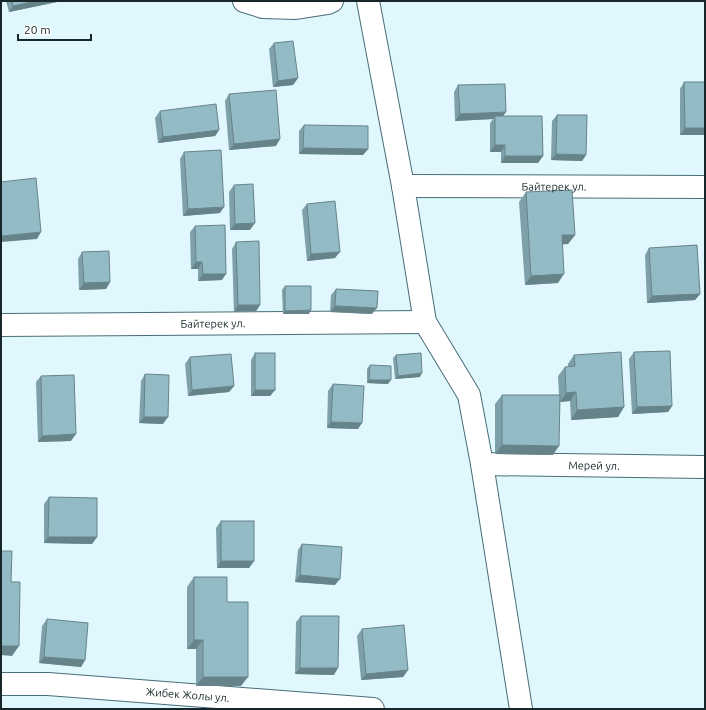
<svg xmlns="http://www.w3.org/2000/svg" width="706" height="710" viewBox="0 0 706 710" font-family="Ubuntu,sans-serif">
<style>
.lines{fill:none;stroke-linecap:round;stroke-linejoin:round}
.minor-casing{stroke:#486e77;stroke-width:24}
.minor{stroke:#fff;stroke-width:22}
.wall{fill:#7ea1a9}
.shaded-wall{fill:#67838a}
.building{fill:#93bbc5;stroke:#67838a}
.labels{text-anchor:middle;stroke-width:3;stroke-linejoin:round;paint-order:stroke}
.street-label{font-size:11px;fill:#162629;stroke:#fff}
</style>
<rect width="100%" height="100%" fill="#dff7fd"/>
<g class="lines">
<!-- minor casing -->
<g class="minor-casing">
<g id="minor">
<path d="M244 1 263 7 296 8 328 3 332 1"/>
<path d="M368 1 403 186 425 322 469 395 482 464 521 709"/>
<path id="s1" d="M403 186 705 187"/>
<path id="s2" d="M1 325 425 322"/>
<path id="s3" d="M482 464 705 467"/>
<path id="s4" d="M1 684H48L373 709"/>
</g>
</g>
<!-- minor -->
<use href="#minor" class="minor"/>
</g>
<!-- wall -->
<g class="wall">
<path d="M6 1H57V2L9 12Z"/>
<path d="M274 43 298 78 293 85 273 87 269 49Z"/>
<path d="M684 82H705V135H680V89Z"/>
<path d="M458 85 503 116 543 156 538 163H501V152H490V123L493 119 455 121 454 92Z"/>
<path d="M229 94 276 146 229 150 225 101Z"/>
<path d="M160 111 219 130 215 136 158 143 155 118Z"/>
<path d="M557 115 586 155 582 161 551 160 552 121Z"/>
<path d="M304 125 368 149 363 155 299 154V131Z"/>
<path d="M184 152 220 213 183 216 180 159Z"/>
<path d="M234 185 250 230H230L229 192Z"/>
<path d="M526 192 575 235 568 244H562L558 283 525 285 519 202Z"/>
<path d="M307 204 335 258 307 261 302 210Z"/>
<path d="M195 226 222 280 198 281V269H191L190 232Z"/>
<path d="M236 242 260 305 256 311 234 312 232 249Z"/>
<path d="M649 248 700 294 695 300 647 303 645 255Z"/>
<path d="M82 252 110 282 106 289 79 290 78 259Z"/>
<path d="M285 286 309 314H283L282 290Z"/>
<path d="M336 289 372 314 330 312 331 295Z"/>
<path d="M634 352 672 406 668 412 632 414 629 359Z"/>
<path d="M255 353 275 390 270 396H251V360Z"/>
<path d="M396 355 420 377 395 379 393 358Z"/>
<path d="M574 355 624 407 618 417 571 420 570 401 560 402 553 455 495 454V404L502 395H559L558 376 565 367H568V364Z"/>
<path d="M190 357 234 386 229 392 188 396 185 364Z"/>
<path d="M370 365 388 384 367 383V369Z"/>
<path d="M145 374 163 424 139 423 141 381Z"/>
<path d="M41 376 71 441 38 442 36 382Z"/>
<path d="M333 384 358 429 327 428 328 391Z"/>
<path d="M49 497 97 537 92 544 44 543V504Z"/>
<path d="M221 521 254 561 249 568H217L216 528Z"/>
<path d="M302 544 335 585 295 582 298 550Z"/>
<path d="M194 577 227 602 241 686H196V649H187V587Z"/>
<path d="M301 616 334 675 295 674 296 622Z"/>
<path d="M47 619 85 660 81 667 39 663 42 626Z"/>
<path d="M362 629 408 670 403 677 361 680 357 636Z"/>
</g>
<!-- shaded-wall -->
<g class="shaded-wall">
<path d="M36 1H57V2L9 12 13 6Z"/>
<path d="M298 78 293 85 273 87 278 81Z"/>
<path d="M506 112 501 119 495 116 493 119 455 121 460 114Z"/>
<path d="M685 128H705V135H680Z"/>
<path d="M219 130 215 136 158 143 163 137Z"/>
<path d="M280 139 276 146 229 150 234 144Z"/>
<path d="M495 145H505L501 152H490Z"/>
<path d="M303 148 368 149 363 155 299 154Z"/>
<path d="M556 154 586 155 582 161 551 160Z"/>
<path d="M505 156H543L538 163H501Z"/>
<path d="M224 207 220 213 183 216 188 209Z"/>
<path d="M255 223 250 230H230L235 224Z"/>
<path d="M41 232 37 239 1 242V238L2 236Z"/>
<path d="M562 235H575L568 244 555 245Z"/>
<path d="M340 252 335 258 307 261 311 254Z"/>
<path d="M196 262H202L198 269H191Z"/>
<path d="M203 274H226L222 280 198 281Z"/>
<path d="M564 274 558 283 525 285 531 276Z"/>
<path d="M110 282 106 289 79 290 84 283Z"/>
<path d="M700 294 695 300 647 303 652 296Z"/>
<path d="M238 305H260L256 311 234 312Z"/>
<path d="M335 306 377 308 372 314 330 312Z"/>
<path d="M311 310 309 314H283L285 311Z"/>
<path d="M422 373 420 377 395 379 398 376Z"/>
<path d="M369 380H391L388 384 367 383Z"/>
<path d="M234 386 229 392 188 396 192 390Z"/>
<path d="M255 390H275L270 396H251Z"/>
<path d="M576 392 570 401 560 402 566 393Z"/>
<path d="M672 406 668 412 632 414 637 407Z"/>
<path d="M624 407 618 417 571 420 577 410Z"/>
<path d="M144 417H168L163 424 139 423Z"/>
<path d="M331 422 362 423 358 429 327 428Z"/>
<path d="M76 434 71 441 38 442 42 436Z"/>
<path d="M502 445 559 446 553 455 495 454Z"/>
<path d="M48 537H97L92 544 44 543Z"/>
<path d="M221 561H254L249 568H217Z"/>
<path d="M300 575 340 579 335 585 295 582Z"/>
<path d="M194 640H203L196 649H187Z"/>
<path d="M1 646H19L12 656 1 655Z"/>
<path d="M44 657 85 660 81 667 39 663Z"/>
<path d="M300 668H338L334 675 295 674Z"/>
<path d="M408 670 403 677 361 680 366 674Z"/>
<path d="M203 677H248L241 686H196Z"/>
</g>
<!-- building -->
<g class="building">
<path d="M12 1H36L13 6Z"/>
<path d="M293 41 298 78 278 81 274 43Z"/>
<path d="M684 82H705V128H685Z"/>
<path d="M505 84 506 112 460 114 458 85Z"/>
<path d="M276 90 280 139 234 144 229 94Z"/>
<path d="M216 104 219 130 163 137 160 111Z"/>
<path d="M557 115H587L586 155 556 154Z"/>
<path d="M495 116H542L543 156H505V145H495Z"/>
<path d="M304 125 368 126V149L303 148Z"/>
<path d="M221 150 224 207 188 209 184 152Z"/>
<path d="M36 178 41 232 2 236 1 225V182Z"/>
<path d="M253 184 255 223 235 224 234 185Z"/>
<path d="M572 190 575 235H562L564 274 531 276 526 192Z"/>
<path d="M335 201 340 252 311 254 307 204Z"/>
<path d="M225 225 226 274H203L202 262H196L195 226Z"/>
<path d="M259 241 260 305H238L236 242Z"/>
<path d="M697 245 700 294 652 296 649 248Z"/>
<path d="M109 251 110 282 84 283 82 252Z"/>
<path d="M285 286H311V310L285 311Z"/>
<path d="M336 289 378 291 377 308 335 306Z"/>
<path d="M670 351 672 406 637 407 634 352Z"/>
<path d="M621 352 624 407 577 410 576 392 566 393 565 367 575 366 574 355Z"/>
<rect x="255" y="353" width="20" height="37"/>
<path d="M421 353 422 373 398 376 396 355Z"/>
<path d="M231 354 234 386 192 390 190 357Z"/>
<path d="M370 365 391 366V380H369Z"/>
<path d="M145 374 169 375 168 417H144Z"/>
<path d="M74 375 76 434 42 436 41 376Z"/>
<path d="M333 384 364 386 362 423 331 422Z"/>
<path d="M502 395H560L559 446 502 445Z"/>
<path d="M49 497 97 498V537H48Z"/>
<rect x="221" y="521" width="33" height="40"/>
<path d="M302 544 342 547 340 579 300 575Z"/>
<path d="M1 551H12L11 582H20L19 646H1Z"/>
<path d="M194 577H227V602H248V677H203V640H194Z"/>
<path d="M301 616H339L338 668H300Z"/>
<path d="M47 619 88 623 85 660 44 657Z"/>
<path d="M404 625 408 670 366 674 362 629Z"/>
</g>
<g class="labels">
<!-- street labels -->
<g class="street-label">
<text dy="4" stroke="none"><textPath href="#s1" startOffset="151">Байтерек ул.</textPath></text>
<text dy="4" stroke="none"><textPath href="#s2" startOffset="212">Байтерек ул.</textPath></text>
<text dy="4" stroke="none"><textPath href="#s3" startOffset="112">Мерей ул.</textPath></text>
<text dy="4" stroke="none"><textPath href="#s4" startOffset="187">Жибек Жолы ул.</textPath></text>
</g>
</g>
<!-- border -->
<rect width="706" height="710" fill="none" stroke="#162629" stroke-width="4"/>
<!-- scale -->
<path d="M18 34v6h73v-6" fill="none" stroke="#162629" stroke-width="2"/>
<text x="24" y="34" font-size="12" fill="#162629" stroke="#ffffff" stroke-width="3" paint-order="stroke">20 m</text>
</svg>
